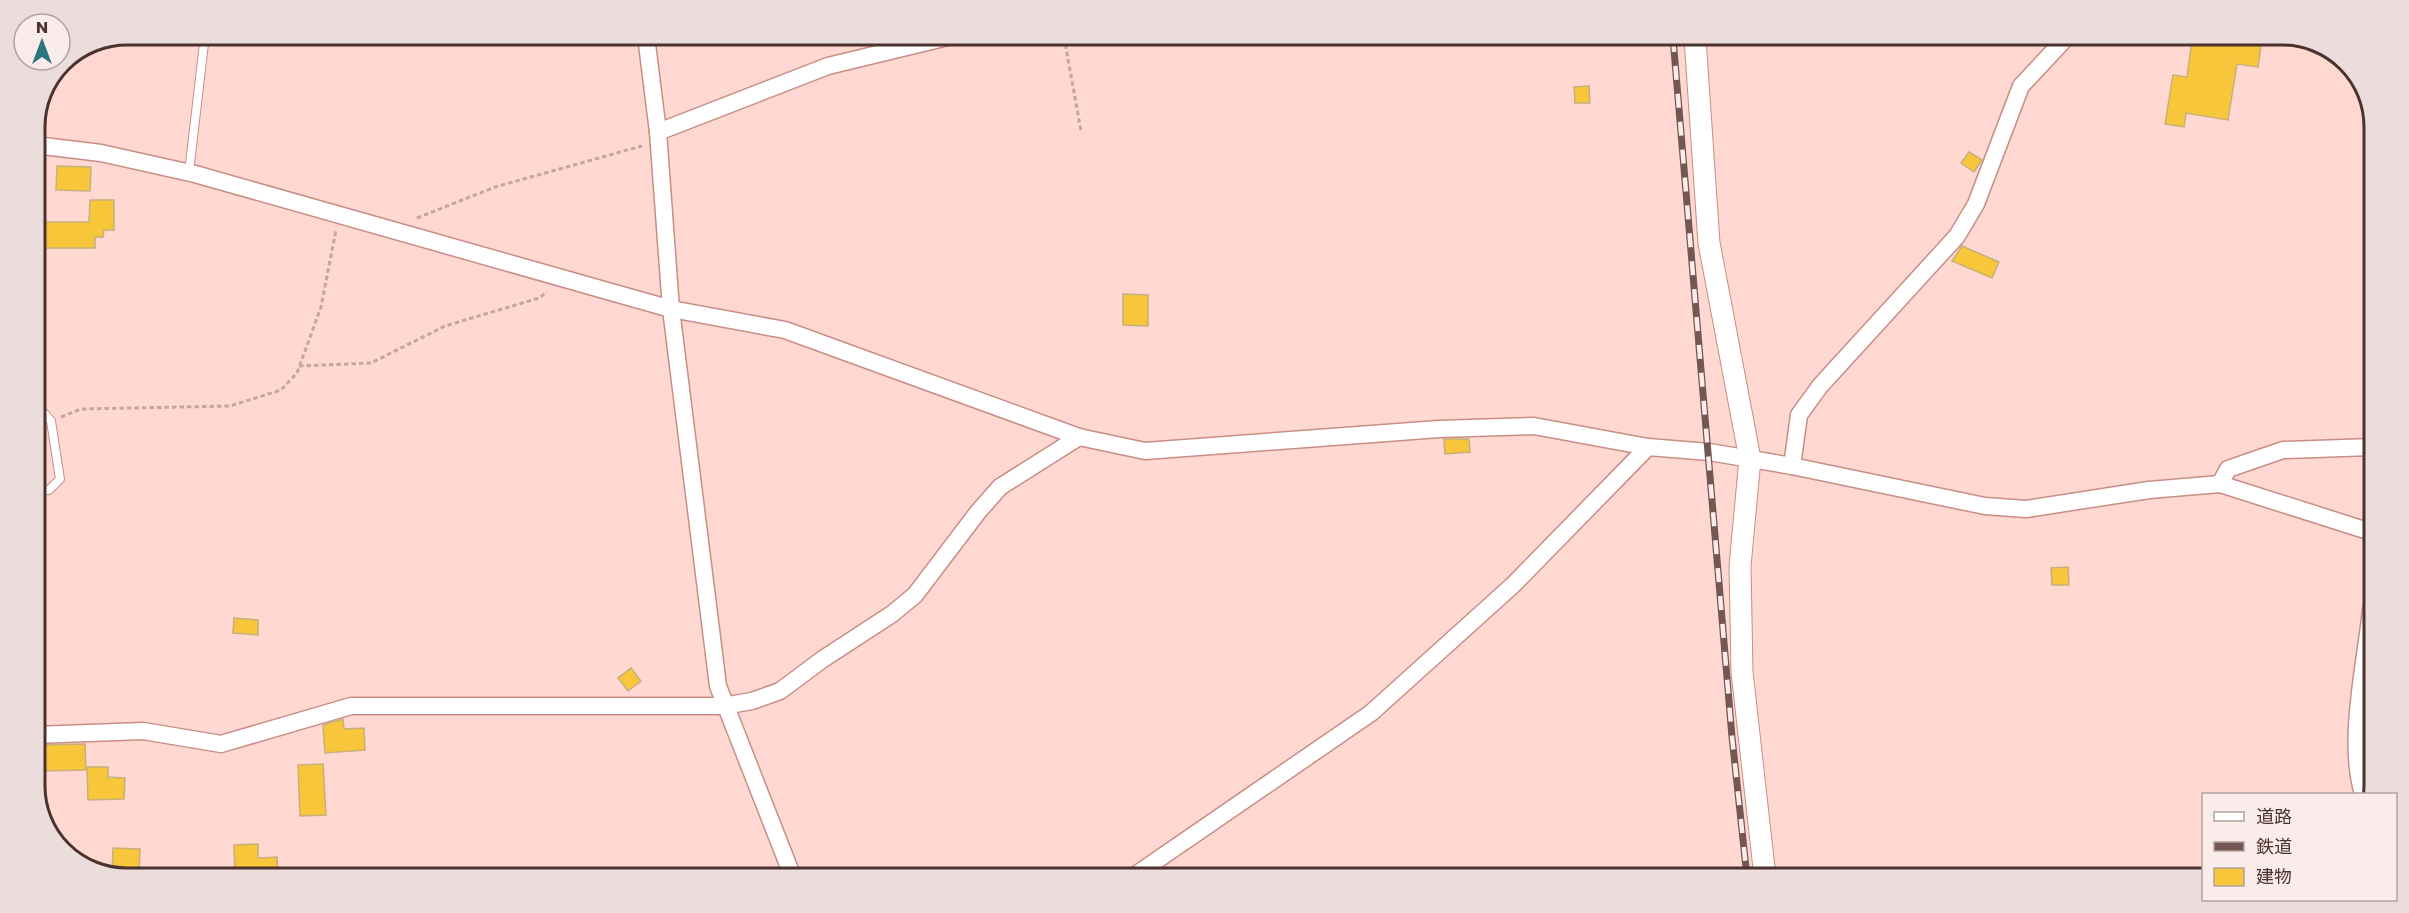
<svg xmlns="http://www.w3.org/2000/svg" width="2409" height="913" viewBox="0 0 2409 913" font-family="Poppins,'Noto Sans JP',sans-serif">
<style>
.building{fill:#f8c63b;stroke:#c6b07b;stroke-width:1.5}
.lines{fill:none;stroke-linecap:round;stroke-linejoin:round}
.service-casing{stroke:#c98d85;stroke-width:10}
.minor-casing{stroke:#c98d85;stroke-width:19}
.tertiary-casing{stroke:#c98d85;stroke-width:23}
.path{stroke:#c7a59f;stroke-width:3;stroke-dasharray:4.5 3;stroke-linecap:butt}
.service{stroke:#fff;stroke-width:8}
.minor{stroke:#fff;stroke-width:16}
.tertiary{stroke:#fff;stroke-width:21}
.rail-casing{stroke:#735752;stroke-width:7}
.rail{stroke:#f9ecea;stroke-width:4.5;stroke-dasharray:14;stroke-linecap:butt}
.rim{fill:none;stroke:#4b322e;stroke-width:3}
</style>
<rect width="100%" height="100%" fill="#ffd8d2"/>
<!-- building -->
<g class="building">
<path d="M2192 39H2262L2258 67 2237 64 2228 120 2186 113 2184 127 2165 124 2173 75 2187 77Z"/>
<path d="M1589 86 1590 103H1575L1574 87Z"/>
<path d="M1969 152 1982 160 1974 172 1961 163Z"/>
<path d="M57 166 91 167 90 191 56 190Z"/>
<path d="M90 200H114V230H104L103 237H95V248H39V222H89Z"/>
<path d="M1962 246 1999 262 1992 278 1952 261Z"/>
<path d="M1123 294 1148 295V326L1123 325Z"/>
<path d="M1444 439H1469L1470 452 1445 454Z"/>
<path d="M2068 567 2069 585H2052L2051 568Z"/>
<path d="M234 618 258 620V635L233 633Z"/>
<path d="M631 668 641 681 628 691 618 678Z"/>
<path d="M343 719 344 729 364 728 365 750 325 753 323 725Z"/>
<path d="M85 744 86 770 41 771 40 745Z"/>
<path d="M323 764 326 815 300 816 298 765Z"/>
<path d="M87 767H108V777L125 778 124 799 88 800Z"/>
<path d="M258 844V858L277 857 278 874H235L234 845Z"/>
<path d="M113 848 140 849 139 874 112 873Z"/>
</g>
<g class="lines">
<!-- service casing -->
<g class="service-casing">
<g id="service">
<path d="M189 172 205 35"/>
<path d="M35 403 51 421 60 479 49 490 35 491"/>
</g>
</g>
<!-- minor casing -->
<g class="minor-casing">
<g id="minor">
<path d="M646 36 658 132 671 309 718 686 792 875"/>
<path d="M658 132 828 66 952 36"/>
<path d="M35 145 101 153 195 174 671 309 785 330 1079 437 1145 451 1439 429 1534 426 1648 447 1709 452 1792 466 1985 506 2026 509 2149 490 2220 484 2371 532"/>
<path d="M1792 466 1799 415 1820 386 1957 236 1976 204 2021 86 2065 39"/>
<path d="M2220 484 2228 469 2283 450 2372 447"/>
<path d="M35 735 143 731 221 744 351 706H723L752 701 780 691 823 659 892 614 915 595 978 512 1000 487 1079 437"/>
<path d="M2363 794C2347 741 2365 666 2371 610"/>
<path d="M1134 876 1371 713 1513 585 1648 447"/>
</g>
</g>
<!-- tertiary casing -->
<g class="tertiary-casing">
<path id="tertiary" d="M1695 38 1709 243 1750 459 1740 566 1742 672 1765 877"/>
</g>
<!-- path -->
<g class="path">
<path d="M1064 37 1081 131"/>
<path d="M417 218 495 187 642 146"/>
<path d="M299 366 371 363 445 326 539 298 547 292"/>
<path d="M61 417 81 409 230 406 281 390 297 373 321 307 336 230"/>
</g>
<!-- service -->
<use href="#service" class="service"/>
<!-- minor -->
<use href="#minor" class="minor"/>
<!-- tertiary -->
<use href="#tertiary" class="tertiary"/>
<!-- rail casing -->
<g class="rail-casing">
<path id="rail" d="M1673 38 1732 737 1747 877"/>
</g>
<!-- rail -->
<use href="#rail" class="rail"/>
</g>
<!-- crop -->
<path d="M0 0H2409V913H0ZM127 45H2282A82 82 0 0 1 2364 127V786A82 82 0 0 1 2282 868H127A82 82 0 0 1 45 786V127A82 82 0 0 1 127 45Z" fill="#ebdddb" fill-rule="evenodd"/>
<path class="rim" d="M127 45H2282A82 82 0 0 1 2364 127V786A82 82 0 0 1 2282 868H127A82 82 0 0 1 45 786V127A82 82 0 0 1 127 45Z"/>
<!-- legend -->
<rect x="2202" y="793" width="195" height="108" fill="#f9ecea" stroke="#b3a29f" stroke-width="1.5"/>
<rect x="2214" y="812" width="30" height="9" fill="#ffffff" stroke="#b3a29f" stroke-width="1.5"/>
<text x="2256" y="823" font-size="18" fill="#4b322e">道路</text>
<rect x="2214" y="842" width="30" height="9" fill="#735752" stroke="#b3a29f" stroke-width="1.5"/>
<text x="2256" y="853" font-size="18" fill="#4b322e">鉄道</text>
<rect x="2214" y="868" width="30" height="18" fill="#f8c63b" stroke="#b3a29f" stroke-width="1.5"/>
<text x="2256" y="883" font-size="18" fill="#4b322e">建物</text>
<!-- north arrow -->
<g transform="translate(42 42)"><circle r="28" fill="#f9ecea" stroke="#b3a29f" stroke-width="1.5"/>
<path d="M0-4.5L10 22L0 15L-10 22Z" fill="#2c757e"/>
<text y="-9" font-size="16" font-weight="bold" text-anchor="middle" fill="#4b322e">N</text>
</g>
</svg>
